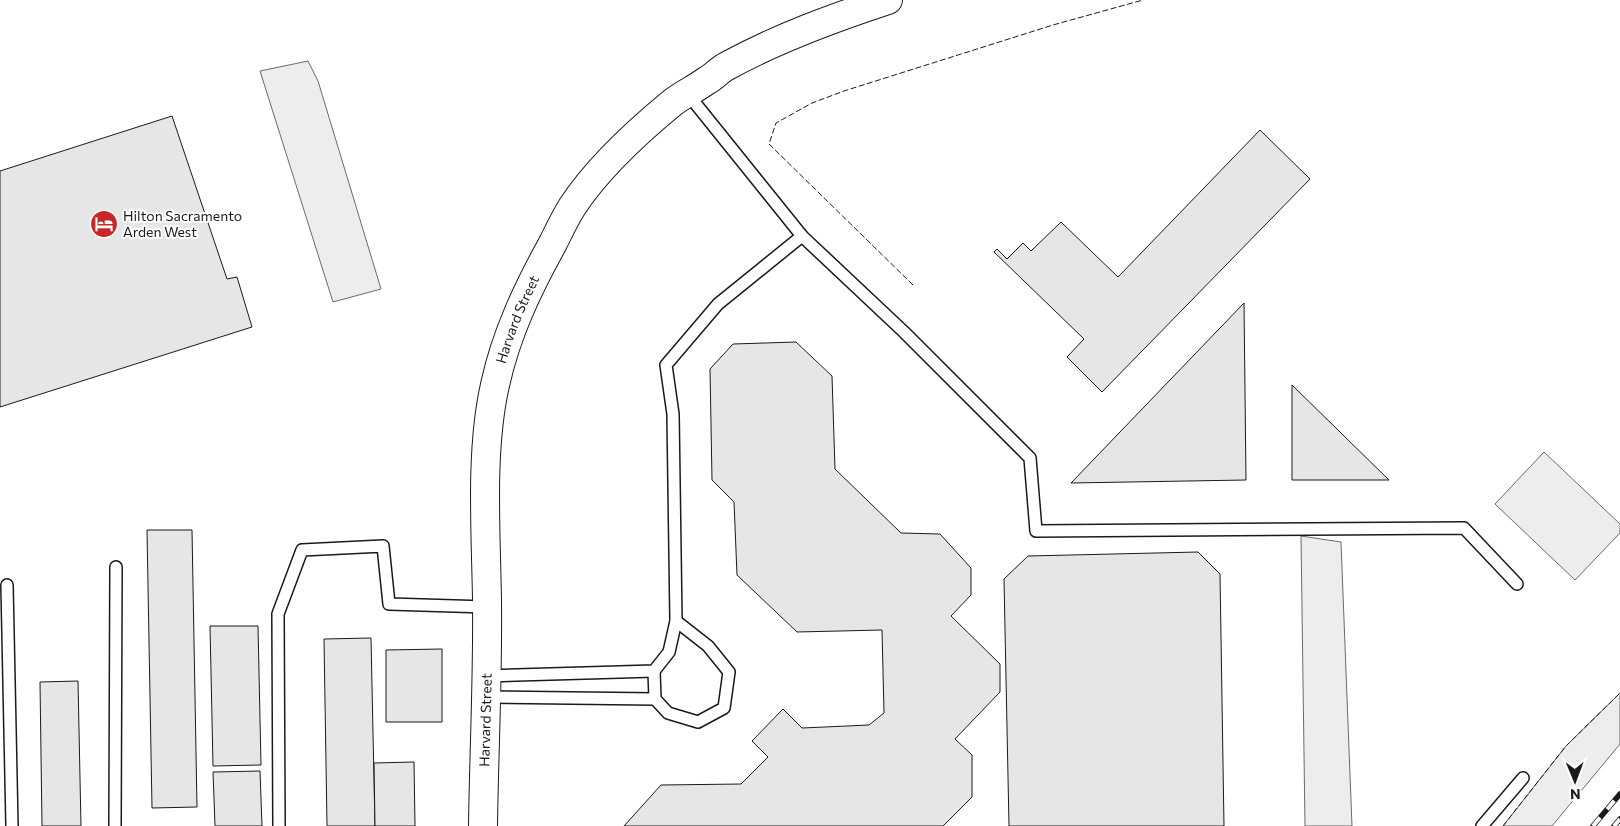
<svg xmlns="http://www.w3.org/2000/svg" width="1620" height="826" viewBox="0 0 1620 826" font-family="Commissioner,sans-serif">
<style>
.built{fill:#ededed;stroke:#6a6a6a}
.building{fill:#e6e6e6;stroke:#1a1a1a}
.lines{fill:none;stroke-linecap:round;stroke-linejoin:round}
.service-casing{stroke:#1a1a1a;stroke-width:14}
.tertiary-casing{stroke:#1a1a1a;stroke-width:30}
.service{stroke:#fff;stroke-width:11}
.tertiary{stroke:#fff;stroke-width:28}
.rail-casing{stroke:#1a1a1a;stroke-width:5.5}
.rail{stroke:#fff;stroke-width:4;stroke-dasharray:11;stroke-linecap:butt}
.fence{stroke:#1a1a1a;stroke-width:1;stroke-dasharray:6 2.5;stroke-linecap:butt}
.labels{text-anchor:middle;stroke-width:4;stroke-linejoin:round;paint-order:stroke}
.poi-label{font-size:14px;fill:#1a1a1a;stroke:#fff;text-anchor:start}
.street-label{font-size:14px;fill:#1a1a1a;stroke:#fff}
</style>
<rect width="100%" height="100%" fill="#fff"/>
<!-- built -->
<g class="built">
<path d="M308 61 318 81 381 289 333 302 260 71Z"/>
<path d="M1544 452 1620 524V533L1575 580 1495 504Z"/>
<path d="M1301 536 1341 542 1352 826H1305Z"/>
<path d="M1620 693V744L1552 826H1503L1566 746Z"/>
</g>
<!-- building -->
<g class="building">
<path d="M172 116 227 279 237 277 252 327 0 407V171Z"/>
<path d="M1260 130 1310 179 1102 392 1067 357 1084 339 994 252 997 249 1007 259 1023 243 1031 251 1061 222 1118 277Z"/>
<path d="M1244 303 1246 480 1071 483Z"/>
<path d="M796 342 832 376 835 469 901 533 940 534 971 568V595L951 616 1000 664V692L955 739 972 755V797L943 826H624L661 785 741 784 768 757 752 741 783 709 802 728 869 725 884 713 882 630 797 632 737 575 734 502 712 480 710 369 733 344Z"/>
<path d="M1292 385 1389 480H1292Z"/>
<path d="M147 530H192L197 807 152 808Z"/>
<path d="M1198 552 1220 574 1224 826H1009L1004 579 1028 556Z"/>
<path d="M210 626H258L261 765 213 766Z"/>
<path d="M371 638 375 826H327L324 639Z"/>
<path d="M442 649V722H386V650Z"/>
<path d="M78 681 81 826H42L40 682Z"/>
<path d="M414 762 415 826H375L374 763Z"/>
<path d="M260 771 262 826H215L213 772Z"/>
</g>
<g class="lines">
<!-- service casing -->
<g class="service-casing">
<g id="service">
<path d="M687 93 802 236 904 332 1030 458 1036 531 1464 528 1517 584"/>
<path d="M7 585 12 826"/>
<path d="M654 671 655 699"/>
<path d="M485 676 654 671 669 652 676 621"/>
<path d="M486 697 655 699 668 713 698 722 724 708 729 672 708 646 676 621 673 414 666 365 718 304 802 236"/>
<path d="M115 826 116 567"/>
<path d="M279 826 278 614 302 550 383 546 389 604 487 607"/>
<path d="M1482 826 1523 778"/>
</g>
</g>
<!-- tertiary casing -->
<g class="tertiary-casing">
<g id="tertiary">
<path id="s1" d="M483 826C484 751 488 675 487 600 486 532 480 451 495 385 506 334 528 288 553 243 559 231 565 218 572 207 596 170 638 131 672 103 682 95 695 89 706 81 714 77 719 70 727 66 778 38 833 18 888 0"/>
</g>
</g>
<!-- service -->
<use href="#service" class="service"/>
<!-- tertiary -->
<use href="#tertiary" class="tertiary"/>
<!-- rail casing -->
<g class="rail-casing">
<g id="rail">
<path d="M1593 826 1620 794"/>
<path d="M1614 826 1620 819"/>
</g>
</g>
<!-- rail -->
<use href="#rail" class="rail"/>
<!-- fence -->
<g class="fence">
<path d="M913 285 769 144 776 123 812 103 844 91 1053 25 1143 0"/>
<path d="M1503 826 1566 746 1620 693"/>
</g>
</g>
<!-- icons -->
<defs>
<g id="hotel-disc" transform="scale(1.4375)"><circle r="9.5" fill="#c62828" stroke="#fff"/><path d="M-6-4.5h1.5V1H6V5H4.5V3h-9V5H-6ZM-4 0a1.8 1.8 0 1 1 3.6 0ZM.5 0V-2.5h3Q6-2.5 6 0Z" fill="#fff"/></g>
</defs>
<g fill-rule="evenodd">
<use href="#hotel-disc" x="104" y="224"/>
</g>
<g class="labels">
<!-- poi labels -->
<g class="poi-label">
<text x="123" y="221">Hilton Sacramento<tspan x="123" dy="16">Arden West</tspan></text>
</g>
<!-- street labels -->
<g class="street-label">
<text dy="5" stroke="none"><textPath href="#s1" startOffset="511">Harvard Street</textPath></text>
<text dy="5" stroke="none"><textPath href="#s1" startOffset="106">Harvard Street</textPath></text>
</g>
</g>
<!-- north arrow -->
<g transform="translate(1575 781) rotate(179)" stroke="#ffffff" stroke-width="4" paint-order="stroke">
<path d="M0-4L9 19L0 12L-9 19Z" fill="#1a1a1a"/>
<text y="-8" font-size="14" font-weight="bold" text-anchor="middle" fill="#1a1a1a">N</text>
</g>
</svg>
